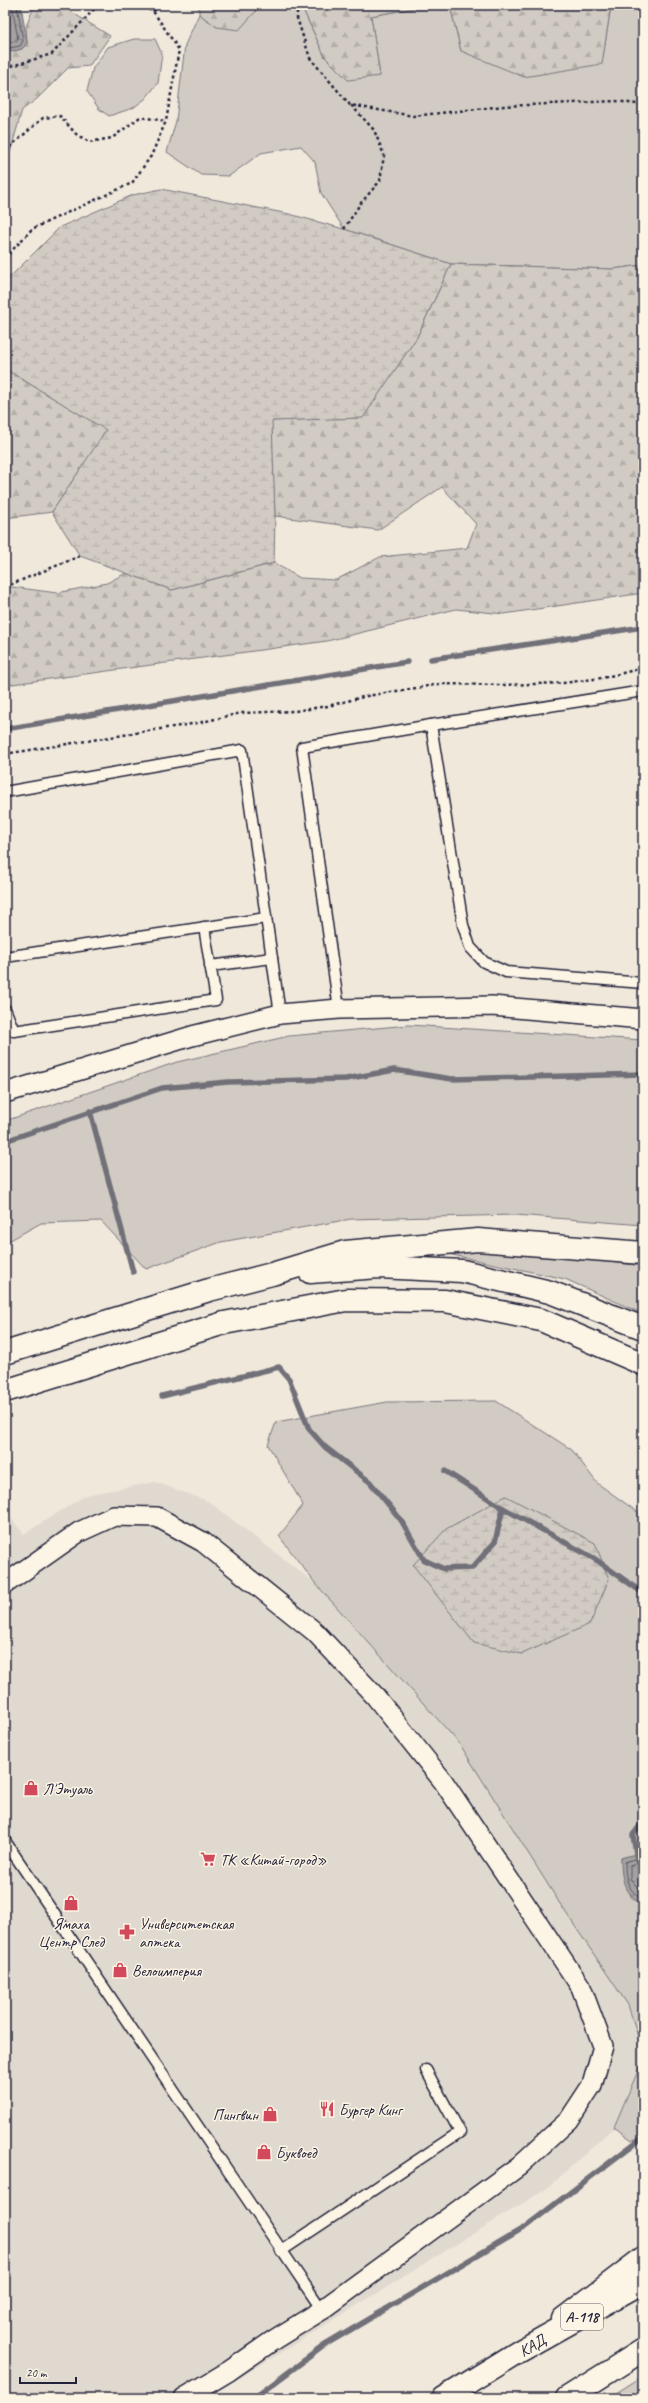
<svg xmlns="http://www.w3.org/2000/svg" width="648" height="2403" viewBox="0 0 648 2403" font-family="Caveat,sans-serif">
<style>
.built{fill:#e0d9cf}
.grass{fill:#d1cbc3;stroke:#7a767f}
.forest{fill:url(#forest-firs);stroke:#7a767f}
.wetland{fill:url(#wetland-marsh);stroke:#7a767f}
.water{fill:url(#water-ripples);stroke:#716f79}
.lines{fill:none;stroke-linecap:round;stroke-linejoin:round}
.shore{stroke:#575564;stroke-width:1}
.stream{stroke:#716f79;stroke-width:5.5}
.lane-casing{stroke:#22223b;stroke-width:13}
.street-casing{stroke:#22223b;stroke-width:22}
.primary-casing{stroke:#22223b;stroke-width:25}
.highway-casing{stroke:#22223b;stroke-width:25}
.path{stroke:#22223b;stroke-width:2.5;stroke-dasharray:3 3;stroke-linecap:butt}
.lane{stroke:#fcf5e5;stroke-width:10}
.street{stroke:#fcf5e5;stroke-width:19}
.primary{stroke:#fcf5e5;stroke-width:22}
.highway{stroke:#fcf5e5;stroke-width:22}
.labels{text-anchor:middle;stroke-width:3;stroke-linejoin:round;paint-order:stroke}
.shield{fill:#fcf5e5;stroke:#63616e;stroke-width:1}
.shield-label{font-size:15px;font-weight:bold;fill:#22223b}
.poi-label{font-size:16px;fill:#22223b;stroke:#fcf5e5;text-anchor:start}
.street-label{font-size:16px;fill:#22223b;stroke:#fcf5e5}
</style>
<defs>
<pattern id="forest-firs" width="22" height="20" patternUnits="userSpaceOnUse"><rect width="22" height="20" fill="#d1cbc3"/><path d="M5 1l3.5 6h-7zM16 11l3.5 6h-7z" fill="#b3aea8"/></pattern>
<pattern id="wetland-marsh" width="20" height="14" patternUnits="userSpaceOnUse"><rect width="20" height="14" fill="#d1cbc3"/><path d="M1 5h8M5 5V1M11 12h8M15 12V8" fill="none" stroke="#b3aea8"/></pattern>
<pattern id="water-ripples" width="26" height="14" patternUnits="userSpaceOnUse"><rect width="26" height="14" fill="#a6a2a2"/><path d="M2 4q2-2 4 0t4 0M15 11q2-2 4 0t4 0" fill="none" stroke="#878485"/></pattern>
</defs>
<rect width="100%" height="100%" fill="#efe8db"/>
<filter id="ink" filterUnits="userSpaceOnUse"><feTurbulence type="fractalNoise" baseFrequency=".025" numOctaves="2"/><feDisplacementMap in="SourceGraphic" scale="8" xChannelSelector="R" yChannelSelector="G"/><feConvolveMatrix kernelMatrix="1 2 1 2 8 2 1 2 1" color-interpolation-filters="sRGB"/></filter>
<g filter="url(#ink)">
<!-- built -->
<path class="built" d="M155 1482 208 1501 315 1583 459 1743 562 1907 628 2005 643 2052V2059L614 2127 549 2187 207 2398H5V1511L24 1534 86 1495Z"/>
<!-- grass -->
<g class="grass">
<path d="M254 5H301L325 57 380 76 371 16 431 5H450L461 51 602 64 611 5H643V265L613 269 451 264 344 229 321 193 315 162 301 146 261 153 229 176 201 175 167 152 176 121 185 45 199 14 217 27 256 11Z"/>
<path d="M134 39H155L162 54 158 83 145 99 133 108 109 116 99 109 87 91 93 68 108 47Z"/>
<path d="M409 1025 643 1040V1225L516 1215 351 1219 221 1242 146 1269 101 1221 41 1223 5 1243V1121L177 1062 289 1036Z"/>
<path d="M480 1250 542 1254 643 1266V1314L565 1279 434 1251Z"/>
<path d="M496 1401 572 1450 597 1483 643 1516V1852L621 1858 631 1897 643 1906V2052L628 2005 562 1907 459 1743 315 1583 279 1536 303 1505 268 1445 276 1422 387 1402Z"/>
<path d="M643 2059V2137L632 2140 614 2127Z"/>
<path d="M643 2376V2398H608Z"/>
</g>
<!-- forest -->
<g class="forest">
<path d="M60 5 110 36 89 66 68 68 38 98 22 110 6 167 5 181V53L22 49 27 43 26 27 34 6Z"/>
<path d="M199 5H254L256 11 239 30 217 27 199 14Z"/>
<path d="M301 5H431L371 16 380 76 348 80 325 57Z"/>
<path d="M450 5H611L602 64 524 77 461 51Z"/>
<path d="M451 264 613 269 643 265V593L504 614 456 609 327 641 5 685V586L57 593 107 583 126 573 172 590 274 563 300 578 336 580 380 557 467 548 476 524 442 487 378 530 275 516 271 421 363 417 417 337Z"/>
<path d="M5 369 107 430 52 512 5 518Z"/>
</g>
<!-- wetland -->
<g class="wetland">
<path d="M161 189 289 214 344 229 451 264 417 337 363 418 272 421 275 516 274 563 172 590 80 556 52 512 106 430 5 369V282L60 227 133 195Z"/>
<path d="M506 1496 595 1543 609 1579 590 1624 522 1654 474 1643 413 1565 446 1529Z"/>
</g>
<!-- water -->
<g class="water">
<path d="M5 5H21L27 43 22 49 5 53Z"/>
<path d="M643 1852V1906C624 1891 621 1882 621 1858Z"/>
</g>
<g class="lines">
<!-- shore -->
<g class="shore">
<path d="M5 44 18 40 12 5"/>
<path d="M5 49 20 46 23 41 17 5"/>
<path d="M643 1856 625 1862C625 1881 628 1889 643 1901"/>
<path d="M643 1861 630 1866V1878L643 1895"/>
</g>
<!-- stream -->
<g class="stream">
<path d="M431 659 643 627"/>
<path d="M5 729 407 662"/>
<path d="M90 1111 133 1272"/>
<path d="M5 1141 162 1088 228 1082 346 1079 394 1070 452 1079 643 1074"/>
<path d="M162 1396 279 1367 289 1379 309 1429 325 1447 370 1482 401 1520 424 1560 444 1569 472 1568 495 1542 503 1508 595 1559 643 1593"/>
<path d="M445 1471 503 1508"/>
<path d="M637 1860 633 1835 643 1822"/>
<path d="M254 2398 325 2345 525 2227 643 2137"/>
</g>
<!-- lane casing -->
<g class="lane-casing">
<g id="lane">
<path d="M643 691 431 725 463 925 470 947 484 962 506 972 643 983"/>
<path d="M5 792 242 750 280 1014"/>
<path d="M5 957 266 918"/>
<path d="M210 966 272 958"/>
<path d="M5 1009 14 1031 216 1000 204 927"/>
<path d="M339 1009 302 747 431 725"/>
<path d="M5 1841 322 2310"/>
<path d="M281 2251 460 2132 426 2070"/>
</g>
</g>
<!-- street casing -->
<g class="street-casing">
<g id="street">
<path d="M5 1093 192 1036 280 1014 339 1009 492 1006 643 1019"/>
<path d="M5 1584 79 1532 114 1516 157 1517 203 1542 315 1632 375 1696 443 1781 581 1987 603 2046 592 2085 569 2120 519 2166 322 2310 275 2339 229 2371 184 2398"/>
</g>
</g>
<!-- primary casing -->
<g class="primary-casing">
<g id="primary">
<path d="M310 1272 379 1267 462 1271 550 1292 643 1328"/>
<path d="M5 1353 209 1290 272 1274 345 1252 478 1240 643 1253"/>
<path d="M5 1391 224 1323 346 1300 445 1301 541 1320 643 1364"/>
<path d="M563 2319 643 2258"/>
</g>
</g>
<!-- highway casing -->
<g class="highway-casing">
<g id="highway">
<path d="M444 2398 520 2351 643 2282"/>
<path d="M567 2398 643 2350"/>
</g>
</g>
<!-- path -->
<g class="path">
<path d="M297 5V18L310 58 350 105 413 116 504 106 616 101 643 105"/>
<path d="M153 11 164 5"/>
<path d="M5 68 52 54 98 5"/>
<path d="M5 151 43 118 60 116 76 134 89 142 112 138 140 117 166 121"/>
<path d="M344 229 360 204 380 181 384 155 374 130 351 105"/>
<path d="M5 258 32 229 132 183 151 156 166 121 179 50 153 11 137 5"/>
<path d="M5 587 80 556"/>
<path d="M5 754 198 723 241 713 295 711 328 706 367 696 440 684 502 685 563 683 602 678 643 668"/>
</g>
<!-- lane -->
<use href="#lane" class="lane"/>
<!-- street -->
<use href="#street" class="street"/>
<!-- primary -->
<use href="#primary" class="primary"/>
<!-- highway -->
<use href="#highway" class="highway"/>
</g>
</g>
<!-- icons -->
<defs>
<g id="shop-bare" transform="scale(1.2)"><path d="M-5-2.5h2.3a2.7 3.5 0 0 1 5.4 0H5L5.5 6h-11ZM-1.5-2.5h3a1.5 2.3 0 0 0-3 0Z" fill="#d1495b" stroke="#fcf5e5" stroke-width="2.5" paint-order="stroke"/></g>
<g id="supermarket-bare" transform="scale(1.2)"><path d="M-6-5.5h2.5l.6 2H6L4.5 2H-2.5L-4.4-4H-6ZM-1.5 3.2a1.3 1.3 0 1 0 .1 0ZM3 3.2a1.3 1.3 0 1 0 .1 0Z" fill="#d1495b" stroke="#fcf5e5" stroke-width="2.5" paint-order="stroke"/></g>
<g id="pharmacy-bare" transform="scale(1.2)"><path d="M-2-6h4v4h4v4h-4v4h-4v-4h-4v-4h4Z" fill="#d1495b" stroke="#fcf5e5" stroke-width="2.5" paint-order="stroke"/></g>
<g id="restaurant-bare" transform="scale(1.2)"><path d="M-5-6h1v4h1v-4h1v4h1v-4h1v5L-1.5 .5V6h-2V.5L-5-1ZM5-6V6H3V1.5H1.5Q1.5-4 5-6Z" fill="#d1495b" stroke="#fcf5e5" stroke-width="2.5" paint-order="stroke"/></g>
</defs>
<g fill-rule="evenodd">
<use href="#shop-bare" x="31" y="1788"/>
<use href="#supermarket-bare" x="208" y="1859"/>
<use href="#shop-bare" x="71" y="1903"/>
<use href="#pharmacy-bare" x="127" y="1932"/>
<use href="#shop-bare" x="120" y="1970"/>
<use href="#restaurant-bare" x="327" y="2109"/>
<use href="#shop-bare" x="270" y="2114"/>
<use href="#shop-bare" x="264" y="2152"/>
</g>
<g class="labels">
<!-- shield labels -->
<rect class="shield" x="561" y="2304" width="42" height="26" rx="3"/>
<g class="shield-label">
<text x="582" y="2322">А-118</text>
</g>
<!-- poi labels -->
<g class="poi-label">
<text x="43" y="1794">Л'Этуаль</text>
<text x="220" y="1865">ТК «Китай-город»</text>
<text x="71" y="1929" text-anchor="middle">Ямаха<tspan x="71" dy="18">Центр След</tspan></text>
<text x="139" y="1929">Университетская<tspan x="139" dy="18">аптека</tspan></text>
<text x="132" y="1976">Велоимперия</text>
<text x="339" y="2115">Бургер Кинг</text>
<text x="258" y="2120" text-anchor="end">Пингвин</text>
<text x="276" y="2158">Буквоед</text>
</g>
<!-- street labels -->
<g class="street-label">
<text transform="translate(532 2345) rotate(-30)" y="6">КАД</text>
</g>
</g>
<!-- margin -->
<rect width="648" height="2403" fill="none" stroke="#fcf5e5" stroke-width="20"/>
<rect x="10" y="10" width="628" height="2383" fill="none" stroke="#22223b" stroke-width="1.5" filter="url(#ink)"/>
<!-- scale -->
<path d="M20 2377v6h56v-6" fill="none" stroke="#22223b" stroke-width="2"/>
<text x="26" y="2377" font-size="12" fill="#22223b" stroke="#fcf5e5" stroke-width="3" paint-order="stroke">20 m</text>
</svg>
